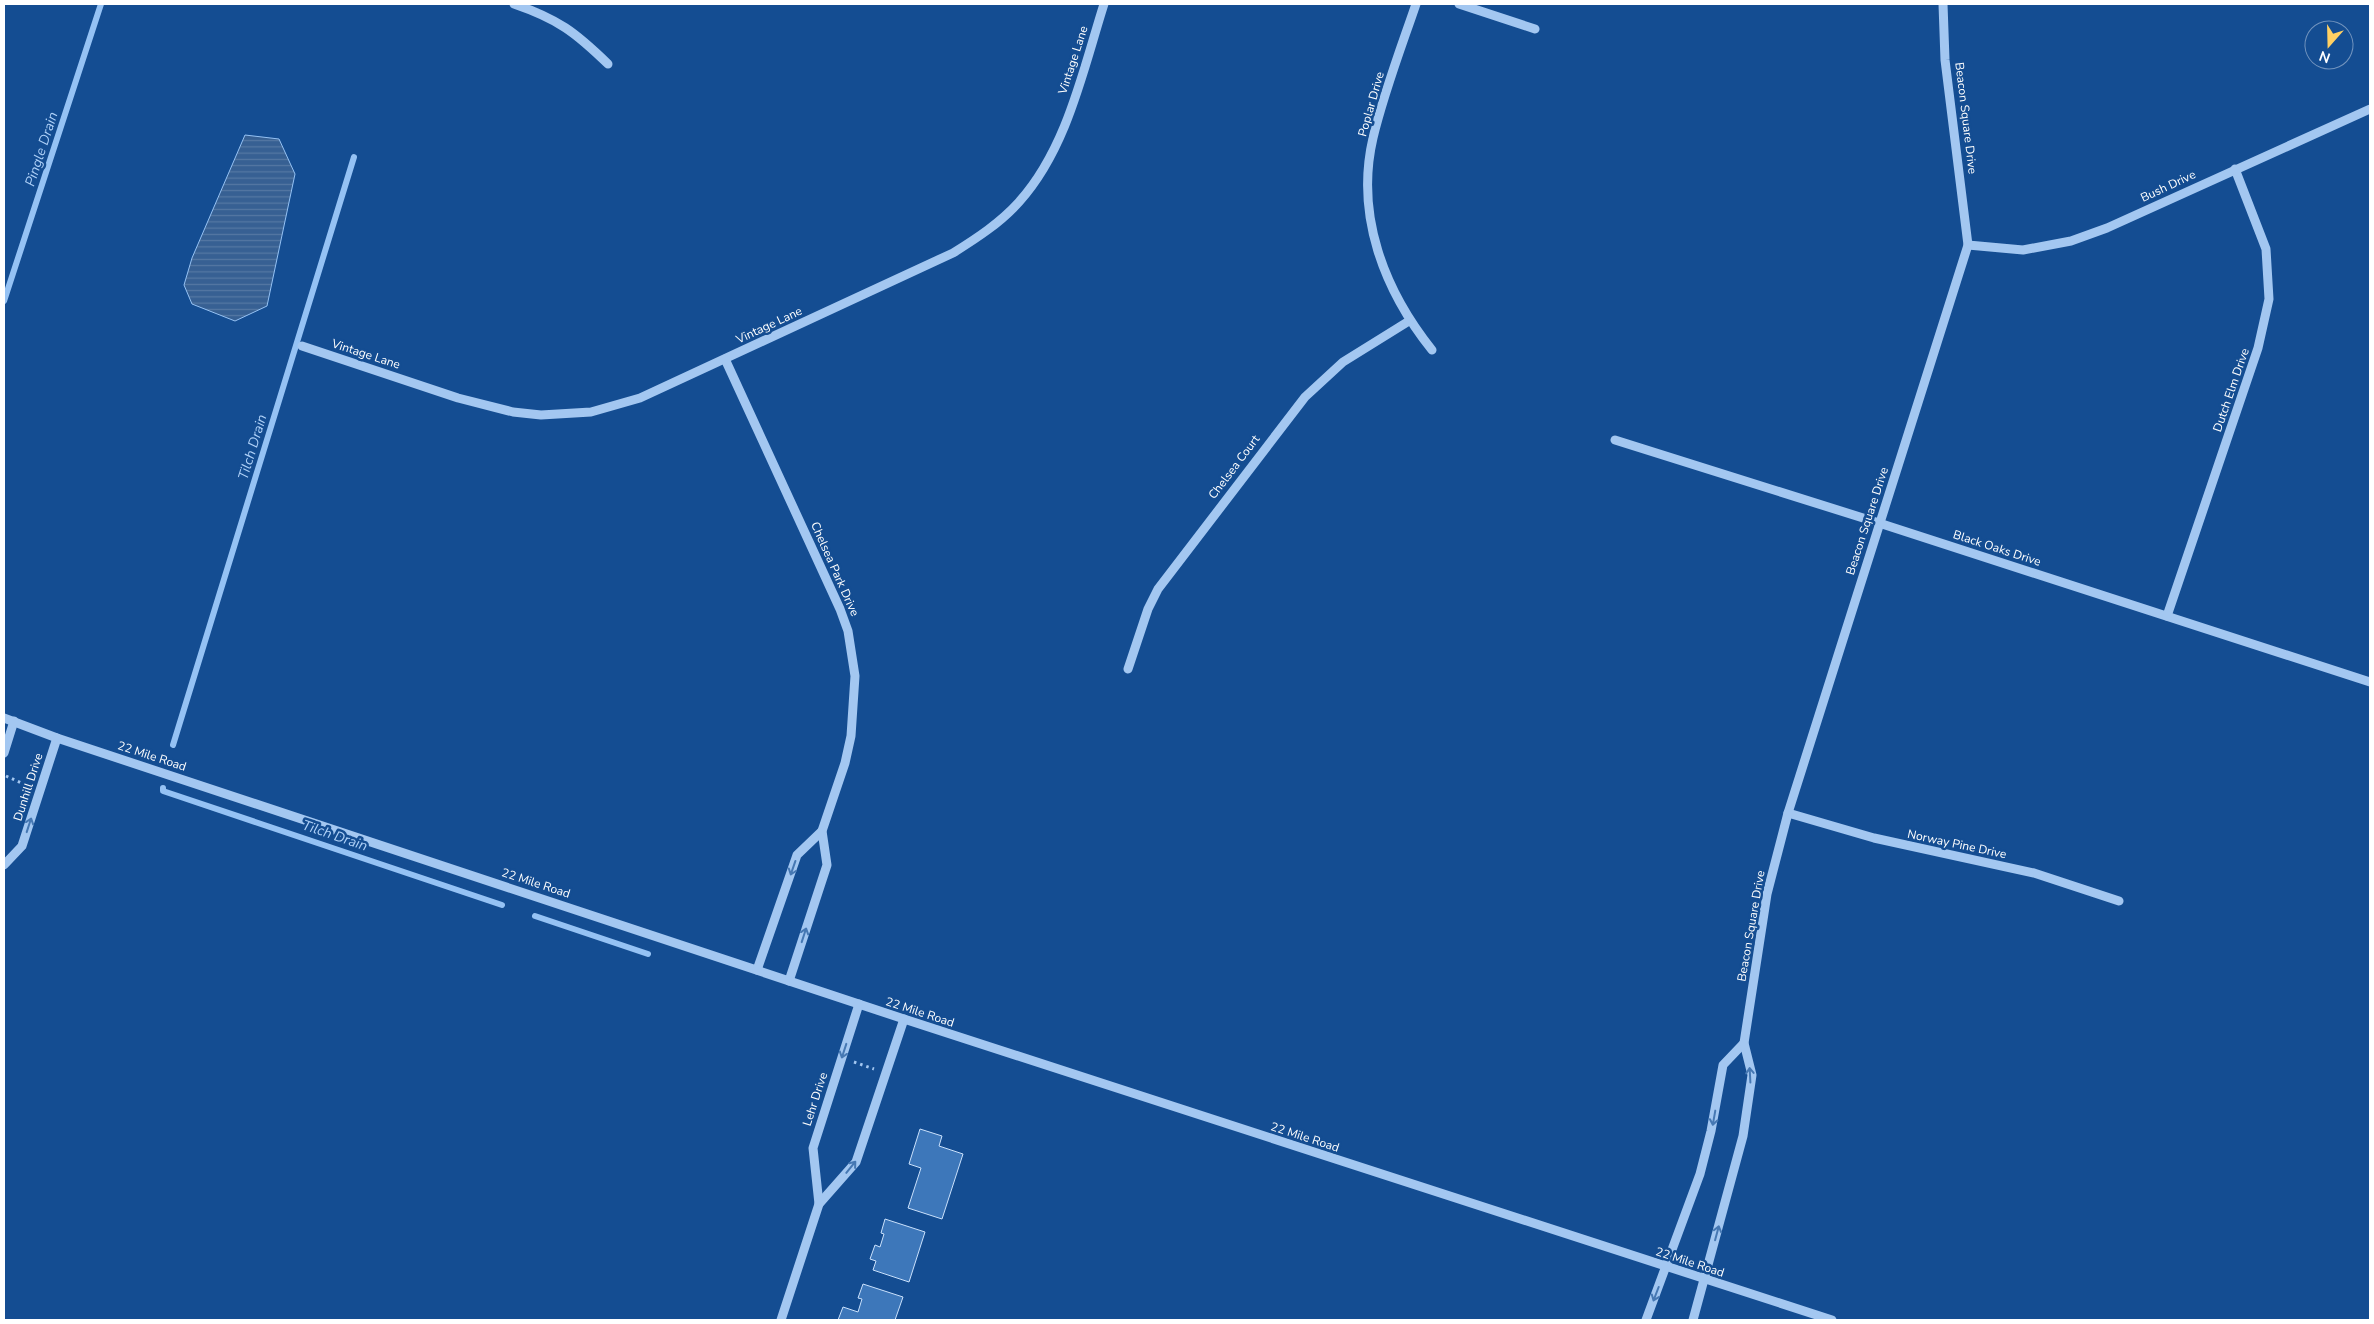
<svg xmlns="http://www.w3.org/2000/svg" width="2374" height="1324" viewBox="0 0 2374 1324" font-family="'Nunito Sans',sans-serif">
<style>
.water{fill:url(#water-rules);stroke:#95c2f4}
.lines{fill:none;stroke-linecap:round;stroke-linejoin:round}
.stream{stroke:#95c2f4;stroke-width:6}
.building{fill:#3d77ba;stroke:#cae1fc}
.path{stroke:#a3c7f1;stroke-width:3;stroke-dasharray:2.5 4;stroke-linecap:butt}
.minor{stroke:#a3c7f1;stroke-width:9}
.oneway{stroke:#4678b3}
.labels{text-anchor:middle;stroke-width:5;stroke-linejoin:round;paint-order:stroke}
.street-label{font-size:12px;fill:#fff;stroke:#144d92}
.water-label{font-size:14px;font-style:italic;fill:#afd1f8;stroke:#144d92}
</style>
<defs>
<pattern id="water-rules" width="6" height="5" patternUnits="userSpaceOnUse" patternTransform="scale(1.25)"><rect width="6" height="5" fill="#376093"/><path d="M0 2.5h6" fill="none" stroke="#5578a3"/></pattern>
</defs>
<rect width="100%" height="100%" fill="#144d92"/>
<!-- water -->
<path class="water" d="M245 135 279 139 295 174 267 306 235 321 192 304 184 285 192 258Z"/>
<g class="lines">
<!-- stream -->
<g class="stream">
<path d="M4 301 101 4"/>
<path d="M173 745 354 157"/>
<path d="M163 788V791L502 905"/>
<path d="M535 916 648 954"/>
</g>
</g>
<!-- building -->
<g class="building">
<path d="M920 1129 942 1136 939 1146 963 1154 942 1219 908 1208 921 1168 909 1164Z"/>
<path d="M885 1219 925 1232 909 1282 873 1270 876 1261 870 1259 875 1245 880 1247 884 1234 881 1233Z"/>
<path d="M863 1284 903 1297 895 1320H838L843 1307 858 1312 862 1299 858 1298Z"/>
</g>
<g class="lines">
<!-- path -->
<g class="path">
<path d="M6 776 26 785"/>
<path d="M854 1062 874 1069"/>
</g>
<!-- minor -->
<g class="minor">
<path d="M514 4C558 19 575 32 608 64"/>
<path d="M1416 4C1401 48 1384 92 1373 138 1355 215 1384 290 1432 350"/>
<path d="M1459 4 1535 29"/>
<path d="M1968 245 2023 250 2071 241 2107 228 2370 109"/>
<path d="M302 346 458 398 513 412 541 415 591 412 640 398 953 253C977 238 1000 223 1019 202 1067 149 1083 70 1104 4"/>
<path d="M725 359 840 609 848 631 855 676 851 736 845 763 822 831 827 865 789 981"/>
<path d="M1615 440 1879 523 2370 682"/>
<path d="M2167 616 2258 348 2269 299 2266 249 2235 169"/>
<path d="M1128 669 1148 609 1158 589 1305 397 1343 362 1409 321"/>
<path d="M4 718 57 738 904 1019 1832 1320"/>
<path d="M4 753 14 721"/>
<path d="M1788 813 1874 838 2034 873 2119 901"/>
<path d="M4 865 22 846 57 738"/>
<path d="M757 970 797 855 822 831"/>
<path d="M819 1204 813 1148 859 1004"/>
<path d="M781 1320 819 1204 856 1162 904 1019"/>
<path d="M1646 1320 1700 1174 1711 1131 1723 1065 1744 1043"/>
<path d="M1693 1320 1743 1136 1752 1075 1744 1043 1767 894 1788 813 1968 245 1945 60 1943 4"/>
</g>
</g>
<!-- one-way arrows -->
<defs><path id="oneway-shaft" d="M-6 0H5M1.5-3L5.5 0L1.5 3" fill="none" stroke-width="1.6" stroke-linecap="round" stroke-linejoin="round" transform="scale(1.25)"/></defs>
<g class="oneway">
<use href="#oneway-shaft" transform="translate(29 825) rotate(-72)"/>
<use href="#oneway-shaft" transform="translate(793 868) rotate(109)"/>
<use href="#oneway-shaft" transform="translate(804 935) rotate(-72)"/>
<use href="#oneway-shaft" transform="translate(844 1051) rotate(108)"/>
<use href="#oneway-shaft" transform="translate(1750 1075) rotate(-93)"/>
<use href="#oneway-shaft" transform="translate(1714 1118) rotate(100)"/>
<use href="#oneway-shaft" transform="translate(851 1167) rotate(-51)"/>
<use href="#oneway-shaft" transform="translate(1717 1233) rotate(-75)"/>
<use href="#oneway-shaft" transform="translate(1656 1294) rotate(111)"/>
</g>
<g class="labels">
<!-- street labels -->
<g class="street-label">
<text transform="translate(1073 60) rotate(-72)" y="4">Vintage Lane</text>
<text transform="translate(1371 104) rotate(-74)" y="4">Poplar Drive</text>
<text transform="translate(1966 118) rotate(83)" y="4">Beacon Square Drive</text>
<text transform="translate(2168 186) rotate(-25)" y="4">Bush Drive</text>
<text transform="translate(769 325) rotate(-25)" y="4">Vintage Lane</text>
<text transform="translate(366 354) rotate(18)" y="4">Vintage Lane</text>
<text transform="translate(2231 390) rotate(-71)" y="4">Dutch Elm Drive</text>
<text transform="translate(1234 467) rotate(-53)" y="4">Chelsea Court</text>
<text transform="translate(1867 521) rotate(-72)" y="4">Beacon Square Drive</text>
<text transform="translate(1997 548) rotate(18)" y="4">Black Oaks Drive</text>
<text transform="translate(835 569) rotate(66)" y="4">Chelsea Park Drive</text>
<text transform="translate(152 756) rotate(18)" y="4">22 Mile Road</text>
<text transform="translate(28 787) rotate(-72)" y="4">Dunhill Drive</text>
<text transform="translate(1957 844) rotate(12)" y="4">Norway Pine Drive</text>
<text transform="translate(536 883) rotate(18)" y="4">22 Mile Road</text>
<text transform="translate(1751 926) rotate(-80)" y="4">Beacon Square Drive</text>
<text transform="translate(920 1012) rotate(18)" y="4">22 Mile Road</text>
<text transform="translate(815 1099) rotate(-72)" y="4">Lehr Drive</text>
<text transform="translate(1305 1137) rotate(18)" y="4">22 Mile Road</text>
<text transform="translate(1690 1262) rotate(18)" y="4">22 Mile Road</text>
</g>
<!-- water labels -->
<g class="water-label">
<text transform="translate(41 149) rotate(-72)" y="5">Pingle Drain</text>
<text transform="translate(252 447) rotate(-73)" y="5">Tilch Drain</text>
<text transform="translate(335 835) rotate(19)" y="5">Tilch Drain</text>
</g>
</g>
<!-- border -->
<rect width="2374" height="1324" fill="none" stroke="#ffffff" stroke-width="10"/>
<!-- north arrow -->
<g transform="translate(2329 45) rotate(200)"><circle r="24" fill="#144d92" stroke="#7294be"/>
<path d="M0-4L9 19L0 12L-9 19Z" fill="#ffd063"/>
<text y="-8" font-size="14" font-weight="bold" text-anchor="middle" fill="#ffffff">N</text>
</g>
</svg>
